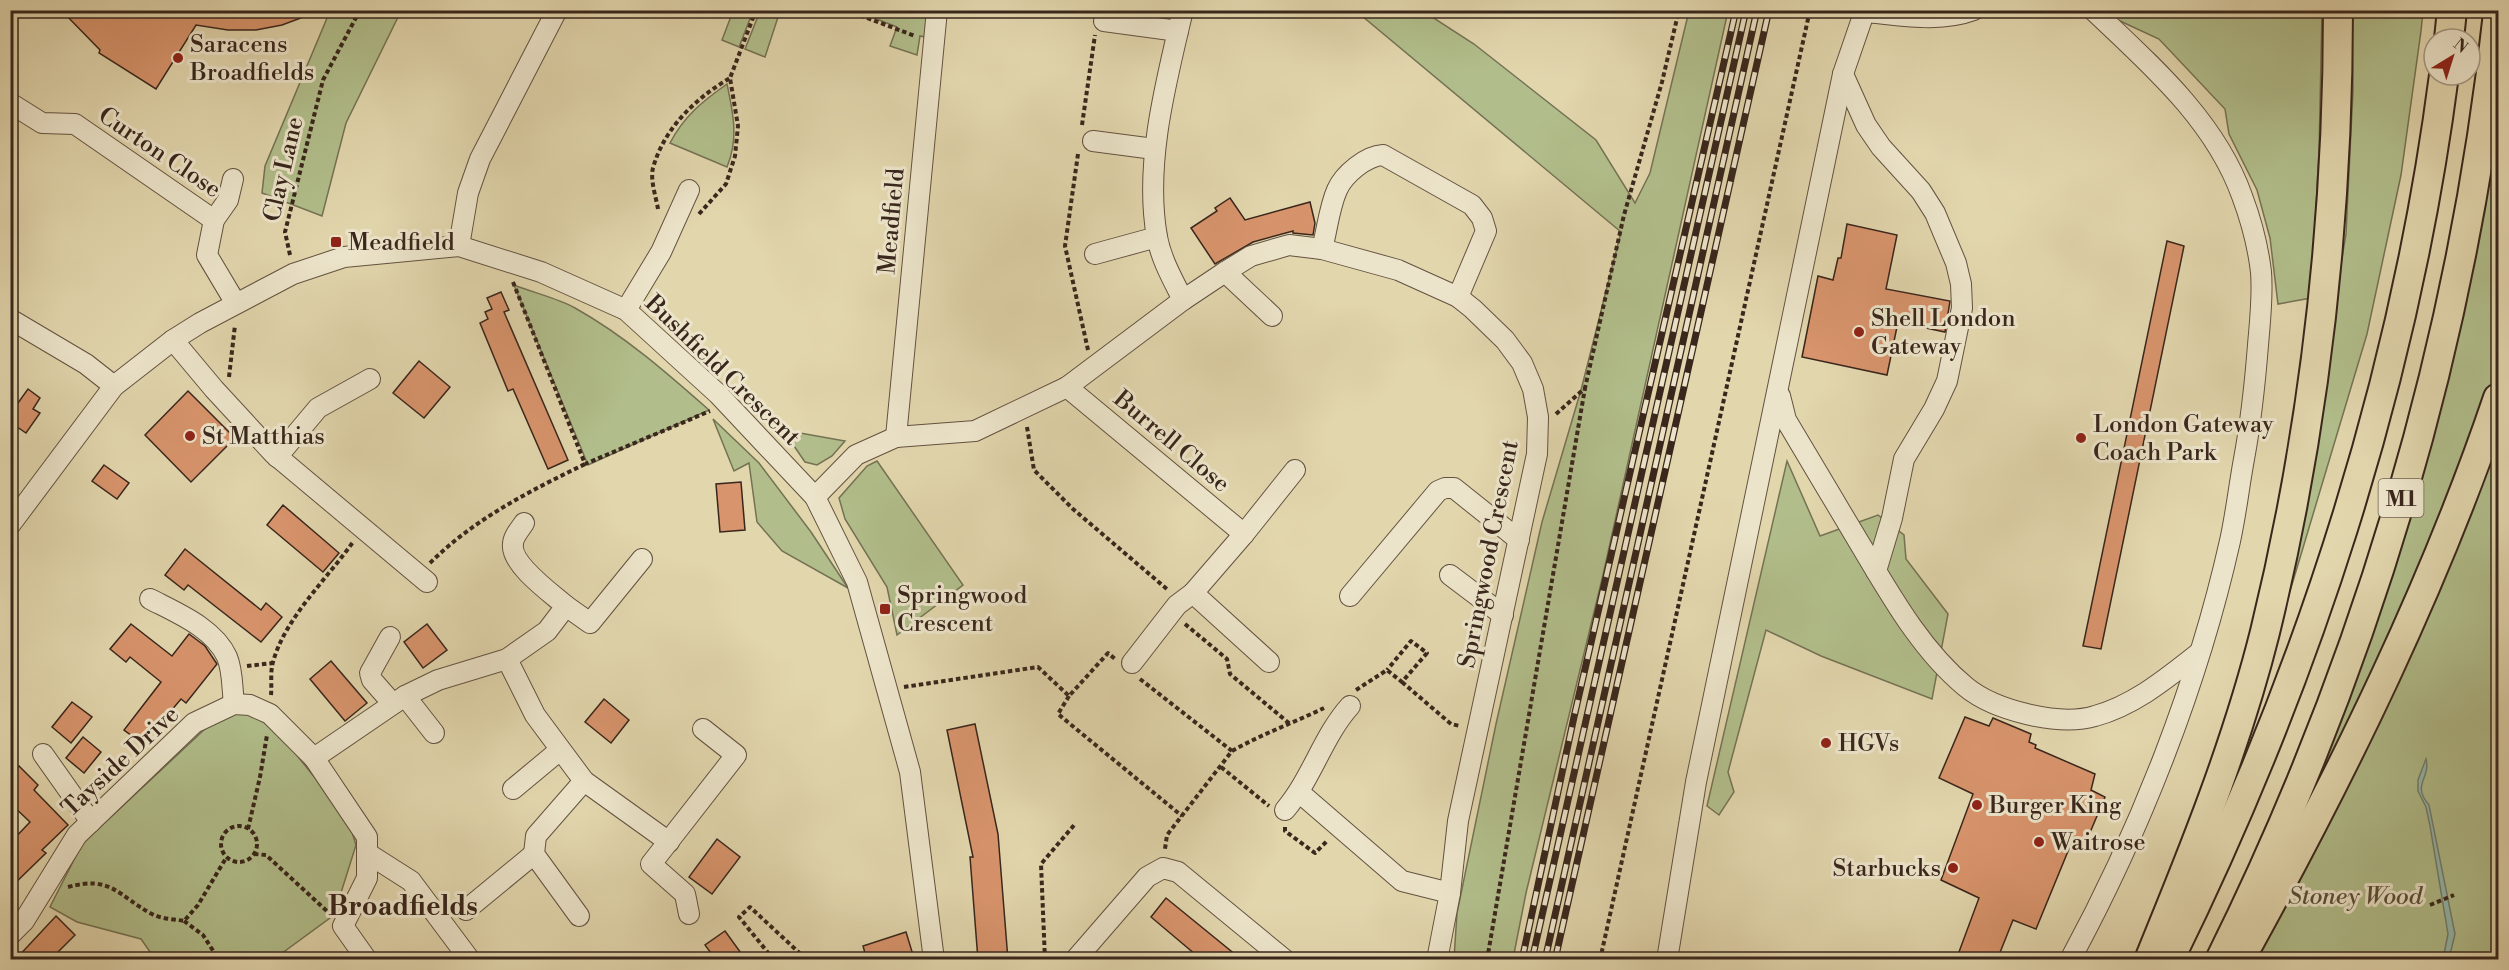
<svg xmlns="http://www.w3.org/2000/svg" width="2509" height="970" viewBox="0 0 2509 970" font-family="'Libre Bodoni',serif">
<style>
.green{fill:#b1be8b;stroke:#757254;stroke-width:1.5}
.water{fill:#95b9ac;stroke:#707e72;stroke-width:1.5}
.building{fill:#d8946c;stroke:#39261c;stroke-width:1.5}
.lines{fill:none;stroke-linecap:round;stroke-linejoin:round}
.minor-casing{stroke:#635240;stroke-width:22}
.highway-casing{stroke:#39261c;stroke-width:32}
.path{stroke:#39261c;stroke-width:4;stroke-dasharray:4.5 3;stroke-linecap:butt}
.minor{stroke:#ece4ca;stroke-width:20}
.highway{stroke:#e2d6ad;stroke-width:28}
.rail-casing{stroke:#39261c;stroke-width:7}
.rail{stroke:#ece4ca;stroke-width:4.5;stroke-dasharray:14;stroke-linecap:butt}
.poi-dot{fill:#8f2418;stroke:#ece4ca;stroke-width:2}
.labels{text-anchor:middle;stroke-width:6;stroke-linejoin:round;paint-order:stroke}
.shield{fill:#ece4ca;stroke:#6f5f50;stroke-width:1.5}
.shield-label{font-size:22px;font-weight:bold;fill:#39261c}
.poi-label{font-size:24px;fill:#39261c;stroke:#ece4ca;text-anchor:start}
.street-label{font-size:24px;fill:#39261c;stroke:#ece4ca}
.park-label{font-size:24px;font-style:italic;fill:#574c38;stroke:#ece4ca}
.quarter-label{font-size:27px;font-weight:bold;fill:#39261c;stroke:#ece4ca}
</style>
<rect width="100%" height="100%" fill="#e2d6ad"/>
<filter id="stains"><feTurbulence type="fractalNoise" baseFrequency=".00333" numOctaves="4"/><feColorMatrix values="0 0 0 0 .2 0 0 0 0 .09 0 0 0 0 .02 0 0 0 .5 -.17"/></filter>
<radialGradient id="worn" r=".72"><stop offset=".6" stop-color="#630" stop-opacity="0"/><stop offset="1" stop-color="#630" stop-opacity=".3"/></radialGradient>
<!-- green -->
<g class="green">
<path d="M330 11H401L346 123 322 216 262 193 265 166Z"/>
<path d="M733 11H753L739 47 722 40Z"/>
<path d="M760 11H780L765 57 745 49Z"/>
<path d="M856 11H928L925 37 920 36 917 55 890 46 897 27Z"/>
<path d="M1356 11H1423L1474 44 1596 140 1635 203 1650 173 1689 11H1728L1603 575 1526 893 1513 959H1454L1457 913 1496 724 1542 522 1581 390 1621 232Z"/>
<path d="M2108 11H2322L2319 152 2311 298 2278 304 2270 238 2257 190 2229 134 2225 109 2159 39 2118 20Z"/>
<path d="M2352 11H2423L2421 31 2401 175 2367 334 2282 618 2346 234 2353 90Z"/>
<path d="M727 84C733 113 739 138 727 167L670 143C684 116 703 101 727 84Z"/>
<path d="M2470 154 2498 164V959L2218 960 2285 832 2421 413Z"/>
<path d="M514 285C534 293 557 298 575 308 625 336 667 373 709 410L588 465Z"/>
<path d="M713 419 759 463 811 532 848 588 782 551 757 522 749 463 734 471Z"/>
<path d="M783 430 845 441 832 456 817 465 805 462Z"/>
<path d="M877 461 963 585 897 635 887 587 845 519 839 498 867 466Z"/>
<path d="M1787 461 1820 536 1878 515 1904 535 1906 559 1948 614 1932 699 1821 656 1766 630 1728 772 1734 792 1719 815 1707 806Z"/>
<path d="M222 713 252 714 279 733 348 819 356 845 334 915 274 959H155L141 939 77 922 50 907 82 844Z"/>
</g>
<!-- water -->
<path class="water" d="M2426 759C2431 779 2411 784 2429 805L2455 934 2449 959H2443L2448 934 2430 826 2426 807 2418 791V780Z"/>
<!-- building -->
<g class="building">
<path d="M61 10H317V12L282 25 256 30H228L196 25 156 89 99 53 100 50Z"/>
<path d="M1230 198 1245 220 1310 202 1315 223 1313 235 1293 233V231L1253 242 1215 264 1191 228 1217 211 1215 208Z"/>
<path d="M1847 224 1897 235 1886 289 1950 301 1945 332 1898 322 1887 375 1802 357 1818 276 1833 280 1838 258H1841Z"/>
<path d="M2167 241 2184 246 2101 649 2083 646Z"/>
<path d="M501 292 509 310 504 312 568 460 548 469 513 389 508 391 480 323 488 319 485 312 492 309 487 298Z"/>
<path d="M419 361 450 387 424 418 393 393Z"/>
<path d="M28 389 40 398 33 409 40 413 26 433 10 422V414Z"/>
<path d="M188 391 235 438 191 482 145 435Z"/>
<path d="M104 465 129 483 117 499 92 481Z"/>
<path d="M741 482 745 530 720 532 716 484Z"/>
<path d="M283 505 339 553 323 572 267 525Z"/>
<path d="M185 549 261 610 266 603 282 617 261 642 188 585 184 590 165 575Z"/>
<path d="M131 624 172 656 189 634 205 646 217 664 186 703 181 699 143 744 124 730 161 682 130 657 126 662 110 649Z"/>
<path d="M427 624 447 650 423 668 404 642Z"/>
<path d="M331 661 367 703 345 721 310 679Z"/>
<path d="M604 699 629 720 611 743 585 722Z"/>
<path d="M72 702 92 717 71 743 52 727Z"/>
<path d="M1965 717 1989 726 1993 718 2031 734 2029 742 2036 745 2035 748 2095 774 2091 790 2105 797 2083 849 2071 844 2036 929 2013 920 1997 960H1956L1979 898 1941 880 1973 794 1939 778Z"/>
<path d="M975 724 998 834 1008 960H978L970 857H973L947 730Z"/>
<path d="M83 737 101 752 84 773 66 758Z"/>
<path d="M19 766 38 785 34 790 68 825 42 850 46 853 10 888V843L30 822 10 803V774Z"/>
<path d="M717 839 740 857 712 894 689 877Z"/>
<path d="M1166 898 1242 960H1202L1151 917Z"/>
<path d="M56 916 75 935 50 960H15Z"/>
<path d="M725 931 746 960H716L705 945Z"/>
<path d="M906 932 913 955 900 960H867L863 946Z"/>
</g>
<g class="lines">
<!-- minor casing -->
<g class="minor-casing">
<g id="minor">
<path d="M1865 12C1901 15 1939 23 1974 10"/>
<path d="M1104 21 1178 31"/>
<path d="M1843 74 1866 125 1881 147 1921 191 1935 213 1956 263 1961 284 1962 308 1947 381 1934 409 1904 459 1892 518 1876 571"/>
<path d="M10 103 42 123 75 124 214 220"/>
<path d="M1093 141 1154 149"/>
<path d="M233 179 228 200 214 220 207 255 235 302"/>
<path d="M459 246 468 193 480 159 557 10"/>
<path d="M1322 249C1327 231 1329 208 1337 190 1344 174 1366 156 1383 155L1472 205 1482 218 1486 231 1458 297"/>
<path d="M1095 254 1157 237"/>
<path d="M1225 272 1272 316"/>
<path d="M1183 300C1173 280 1161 259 1157 237 1144 164 1166 82 1183 10"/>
<path d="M626 310 661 252 689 190"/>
<path d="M10 319 86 364 114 386"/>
<path d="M173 340 214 389 273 453 427 582"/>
<path d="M1067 387 1244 534"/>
<path d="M1780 396 1786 420C1812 463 1837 506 1863 549 1891 596 1922 651 1966 687 1994 710 2059 727 2095 716 2135 705 2167 678 2199 653"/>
<path d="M896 437 937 10"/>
<path d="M277 457 318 408 370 379"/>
<path d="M815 497 856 455 896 437 975 431 1067 387 1183 300 1225 272 1251 256 1289 245 1322 249 1398 270 1458 297 1473 309 1505 340 1522 363 1533 389 1538 417 1537 454 1458 821 1450 893 1437 960"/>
<path d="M10 525 114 386 173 340 200 323 293 274 344 257 459 246 541 272 626 310 718 394 815 497 857 582 910 772 934 960"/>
<path d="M1450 575 1503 615"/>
<path d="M1350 596 1438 491 1445 488H1454L1519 540"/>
<path d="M150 599C177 613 214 628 227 657 233 671 232 689 234 704"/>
<path d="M566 606 590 623 642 559"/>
<path d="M390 637 370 673 372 680 393 704"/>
<path d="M507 659 535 715 584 781 669 842"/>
<path d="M1269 662 1193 593 1244 534 1295 470"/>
<path d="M1132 663 1177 605 1193 593"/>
<path d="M405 696 434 733"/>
<path d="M43 754 91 822"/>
<path d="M314 758 405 696 438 680 507 659 547 631 566 606C551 593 510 564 513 544 513 537 520 529 524 523"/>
<path d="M513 789 560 750"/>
<path d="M1300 793 1402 881 1450 893"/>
<path d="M1285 810C1312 778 1323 736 1350 706"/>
<path d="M367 853 411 881 470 960"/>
<path d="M466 910 534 854"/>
<path d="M689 914 685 894 651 864 736 755 703 729"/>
<path d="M579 916 534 854 536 836 584 781"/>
<path d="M10 935 24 921 77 835 194 723 234 704 250 705 270 714 314 758 367 837V878L343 926 367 960"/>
<path d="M1075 960 1147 877 1163 868 1178 872 1285 960"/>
<path d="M1667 960 1696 782 1843 74 1865 10"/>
<path d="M2070 960C2140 831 2198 684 2230 541 2236 514 2239 486 2244 459 2251 421 2255 383 2258 345 2260 321 2263 296 2261 272 2258 246 2251 220 2242 196 2215 120 2150 64 2093 10"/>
</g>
</g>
<!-- highway casing -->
<g class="highway-casing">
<g id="highway">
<path d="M2449 39 2452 10"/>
<path d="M2249 943C2345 768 2434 587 2498 398"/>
<path d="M2149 960C2193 853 2237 744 2265 632 2315 428 2338 220 2338 10"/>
<path d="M2169 960C2306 682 2404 383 2444 75"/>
<path d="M2220 960C2367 664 2463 341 2498 13"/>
</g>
</g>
<!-- path -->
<g class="path">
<path d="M846 10 915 36"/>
<path d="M1082 125 1095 35"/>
<path d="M1078 154 1065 246 1088 350"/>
<path d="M658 209C656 197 650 180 653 168 664 128 696 98 730 78"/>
<path d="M699 214 726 184 735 156 738 126 730 78 756 10"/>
<path d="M290 255 285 232 323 80 360 10"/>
<path d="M513 282 585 464 710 411"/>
<path d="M229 377 235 325"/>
<path d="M1556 414 1585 388 1624 215 1662 82 1679 10"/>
<path d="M1027 427 1034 470 1073 509 1168 590"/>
<path d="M430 563C474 519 530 491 585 464"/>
<path d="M1185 624 1227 659 1230 674 1290 724"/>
<path d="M247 666 273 663"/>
<path d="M1140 679 1232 751 1167 835 1165 849"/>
<path d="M1402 682 1451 724 1460 726"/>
<path d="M904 687 1038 667 1069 696 1108 653 1115 659"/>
<path d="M1356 690 1387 670 1402 682 1427 653 1411 641 1387 670"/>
<path d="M271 695C272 685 270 672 273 662 285 618 327 579 353 542"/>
<path d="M1069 696 1058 714 1182 816"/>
<path d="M1232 751C1262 734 1293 723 1324 708"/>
<path d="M1221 767 1269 806"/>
<circle cx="239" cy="844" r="18"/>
<path d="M1285 827V831L1315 853 1327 841"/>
<path d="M248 829 260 777 267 735"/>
<path d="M254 854 266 855 329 913"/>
<path d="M68 887C112 875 118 896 152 914 161 919 174 919 184 921L198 905 226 858"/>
<path d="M2430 905 2454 895"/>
<path d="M184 921 203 935 219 960"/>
<path d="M774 960 739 917 750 907 807 960"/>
<path d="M1045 960 1041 864 1075 824"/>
<path d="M1487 960 1585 388"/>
<path d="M1600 960 1810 10"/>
</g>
<!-- minor -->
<use href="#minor" class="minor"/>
<!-- highway -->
<use href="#highway" class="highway"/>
<!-- rail casing -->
<g class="rail-casing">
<g id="rail">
<path d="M1522 960 1574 717 1736 10"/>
<path d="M1532 960 1746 10"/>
<path d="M1545 960 1757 10"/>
<path d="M1555 960 1769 10"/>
</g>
</g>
<!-- rail -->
<use href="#rail" class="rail"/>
</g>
<!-- markers -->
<g class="poi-dot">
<circle cx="178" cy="58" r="6"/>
<rect x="330" y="236" width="12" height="12" rx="3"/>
<circle cx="1859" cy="332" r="6"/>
<circle cx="190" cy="436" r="6"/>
<circle cx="2081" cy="438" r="6"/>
<rect x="879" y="603" width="12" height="12" rx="3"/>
<circle cx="1826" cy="743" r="6"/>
<circle cx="1977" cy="805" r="6"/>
<circle cx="2039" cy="842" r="6"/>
<circle cx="1953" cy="868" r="6"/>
</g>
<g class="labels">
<!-- shield labels -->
<rect class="shield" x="2378.5" y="479" width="45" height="38" rx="4.5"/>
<g class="shield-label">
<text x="2401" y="506">M1</text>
</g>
<!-- poi labels -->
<g class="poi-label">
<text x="190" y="52">Saracens<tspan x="190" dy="28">Broadfields</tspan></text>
<text x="348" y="250">Meadfield</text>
<text x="1871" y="326">Shell London<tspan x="1871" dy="28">Gateway</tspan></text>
<text x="2093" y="432">London Gateway<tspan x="2093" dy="28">Coach Park</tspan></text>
<text x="202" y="444">St Matthias</text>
<text x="897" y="603">Springwood<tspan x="897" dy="28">Crescent</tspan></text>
<text x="1838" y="751">HGVs</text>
<text x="1989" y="813">Burger King</text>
<text x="2051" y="850">Waitrose</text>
<text x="1941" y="876" text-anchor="end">Starbucks</text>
</g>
<!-- street labels -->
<g class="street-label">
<text transform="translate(160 152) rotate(34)" y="8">Curton Close</text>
<text transform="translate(283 169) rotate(-77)" y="8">Clay Lane</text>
<text transform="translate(891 221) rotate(-85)" y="8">Meadfield</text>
<text transform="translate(723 370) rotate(44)" y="8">Bushfield Crescent</text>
<text transform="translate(1172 441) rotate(40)" y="8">Burrell Close</text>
<text transform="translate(1488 554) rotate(-79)" y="8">Springwood Crescent</text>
<text transform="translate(120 761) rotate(-43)" y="8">Tayside Drive</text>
</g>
<!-- park labels -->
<g class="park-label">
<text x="2355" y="904">Stoney Wood</text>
</g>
<!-- quarter labels -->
<g class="quarter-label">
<text x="403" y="915">Broadfields</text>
</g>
</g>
<!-- margin -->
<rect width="2509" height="970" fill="none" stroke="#e2d6ad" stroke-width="36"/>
<rect x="12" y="12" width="2485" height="946" fill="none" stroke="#39261c" stroke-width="3"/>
<rect x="18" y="18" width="2473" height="934" fill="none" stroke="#39261c" stroke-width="1.5"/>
<!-- north arrow -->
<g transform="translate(2452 57) rotate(38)"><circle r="28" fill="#ece4ca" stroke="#a49884" stroke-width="1.5"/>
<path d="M0-4.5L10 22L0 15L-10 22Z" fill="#8f2418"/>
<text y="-9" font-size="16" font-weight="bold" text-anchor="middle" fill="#39261c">N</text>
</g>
<rect width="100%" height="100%" filter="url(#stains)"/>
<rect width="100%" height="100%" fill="url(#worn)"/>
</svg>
